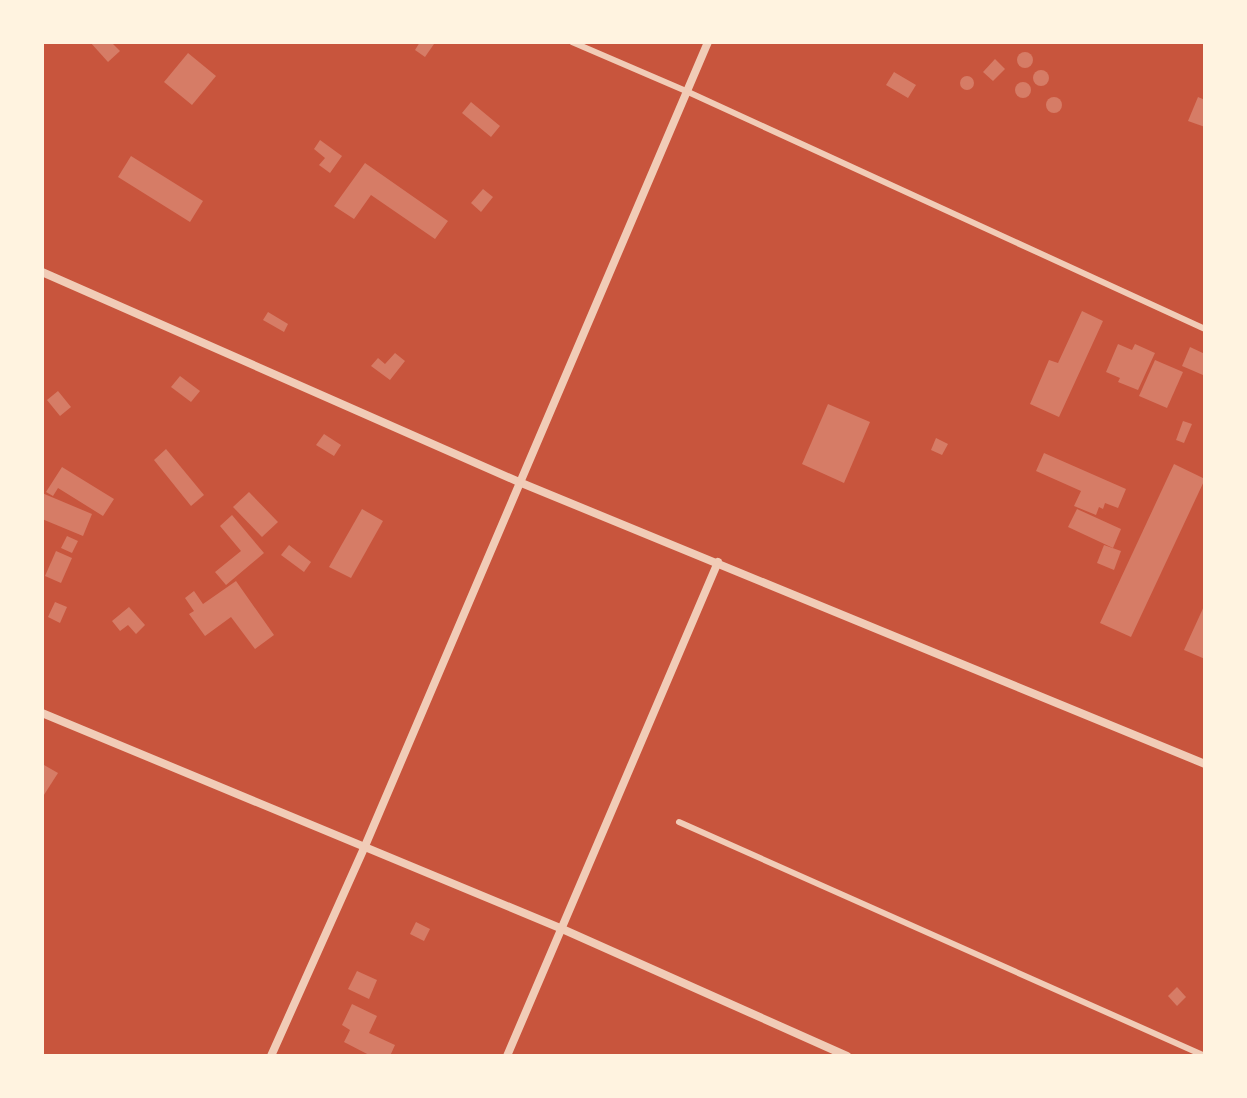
<svg xmlns="http://www.w3.org/2000/svg" width="1247" height="1098" viewBox="0 0 1247 1098" font-family="'Space Grotesk',sans-serif">
<style>
.building{fill:#d67c66}
.lines{fill:none;stroke-linecap:round;stroke-linejoin:round}
.service{stroke:#f1ccb7;stroke-width:6}
.minor{stroke:#f1ccb7;stroke-width:8}
</style>
<rect width="100%" height="100%" fill="#c8553d"/>
<!-- building -->
<g class="building">
<path d="M90 42H111L120 51 108 62Z"/>
<path d="M420 42 434 44 425 57 415 50Z"/>
<circle cx="1025" cy="60" r="8"/>
<path d="M188 53 216 76 192 105 164 82Z"/>
<path d="M995 59 1005 69 993 81 983 72Z"/>
<circle cx="1041" cy="78" r="8"/>
<path d="M894 72 916 85 908 98 886 85Z"/>
<circle cx="967" cy="83" r="7"/>
<circle cx="1023" cy="90" r="8"/>
<path d="M1198 97 1205 100V127L1188 121Z"/>
<circle cx="1054" cy="105" r="8"/>
<path d="M471 102 500 126 491 137 462 113Z"/>
<path d="M320 140 342 156 330 173 319 165 325 158 314 149Z"/>
<path d="M131 156 203 201 190 222 118 177Z"/>
<path d="M365 163 448 221 435 239 371 195 354 219 334 206Z"/>
<path d="M483 189 493 197 481 212 471 203Z"/>
<path d="M1082 311 1103 321 1059 417 1030 404 1049 360 1058 363Z"/>
<path d="M268 312 288 324 284 332 263 320Z"/>
<path d="M1118 344 1132 350 1135 344 1155 353 1138 390 1118 382 1120 378 1106 372Z"/>
<path d="M1190 347 1205 354 1203 375 1182 366Z"/>
<path d="M395 353 405 361 390 380 371 366 378 358 385 364Z"/>
<path d="M1155 360 1183 372 1167 408 1139 396Z"/>
<path d="M180 376 200 391 191 402 171 387Z"/>
<path d="M58 391 71 407 60 416 47 400Z"/>
<path d="M828 404 870 422 844 483 802 464Z"/>
<path d="M1183 421 1192 424 1184 443 1176 440Z"/>
<path d="M324 434 341 445 334 456 316 445Z"/>
<path d="M936 438 948 444 942 455 931 450Z"/>
<path d="M166 449 204 495 191 506 154 460Z"/>
<path d="M1044 453 1126 489 1118 508 1105 503 1103 509 1099 507 1096 515 1074 506 1081 491 1036 471Z"/>
<path d="M1174 464 1205 479 1131 637 1100 623Z"/>
<path d="M62 467 114 499 103 516 58 488 53 496 46 492Z"/>
<path d="M249 492 278 522 262 537 233 507Z"/>
<path d="M42 493 92 514 83 536 42 519Z"/>
<path d="M362 509 383 521 351 578 329 567Z"/>
<path d="M1077 509 1121 529 1113 548 1068 527Z"/>
<path d="M232 515 264 553 226 585 215 572 241 551 220 526Z"/>
<path d="M67 536 78 541 72 553 61 548Z"/>
<path d="M289 545 311 562 304 572 281 555Z"/>
<path d="M1104 545 1121 551 1114 570 1097 563Z"/>
<path d="M56 551 72 558 61 583 45 576Z"/>
<path d="M236 581 274 635 255 649 231 617 205 636 189 614 194 611 185 598 194 591 203 604Z"/>
<path d="M55 602 67 607 60 623 48 617Z"/>
<path d="M1205 604V659L1184 650Z"/>
<path d="M129 607 145 625 136 634 128 625 120 631 112 621Z"/>
<path d="M44 765 58 773 42 798V768Z"/>
<path d="M416 922 430 929 424 941 410 934Z"/>
<path d="M357 971 377 980 369 999 348 989Z"/>
<path d="M1177 987 1186 997 1177 1006 1168 996Z"/>
<path d="M352 1004 377 1016 369 1033 395 1045 390 1056H371L344 1042 350 1030 342 1025Z"/>
</g>
<g class="lines">
<!-- service -->
<g class="service">
<path d="M572 42 686 91 1205 329"/>
<path d="M679 822 1205 1056"/>
</g>
<!-- minor -->
<g class="minor">
<path d="M42 272 519 482 1205 764"/>
<path d="M42 713 560 928 847 1056"/>
<path d="M271 1056 365 846 708 42"/>
<path d="M507 1056 718 562"/>
</g>
</g>
<!-- border -->
<rect width="1247" height="1098" fill="none" stroke="#fff3e0" stroke-width="88"/>
</svg>
